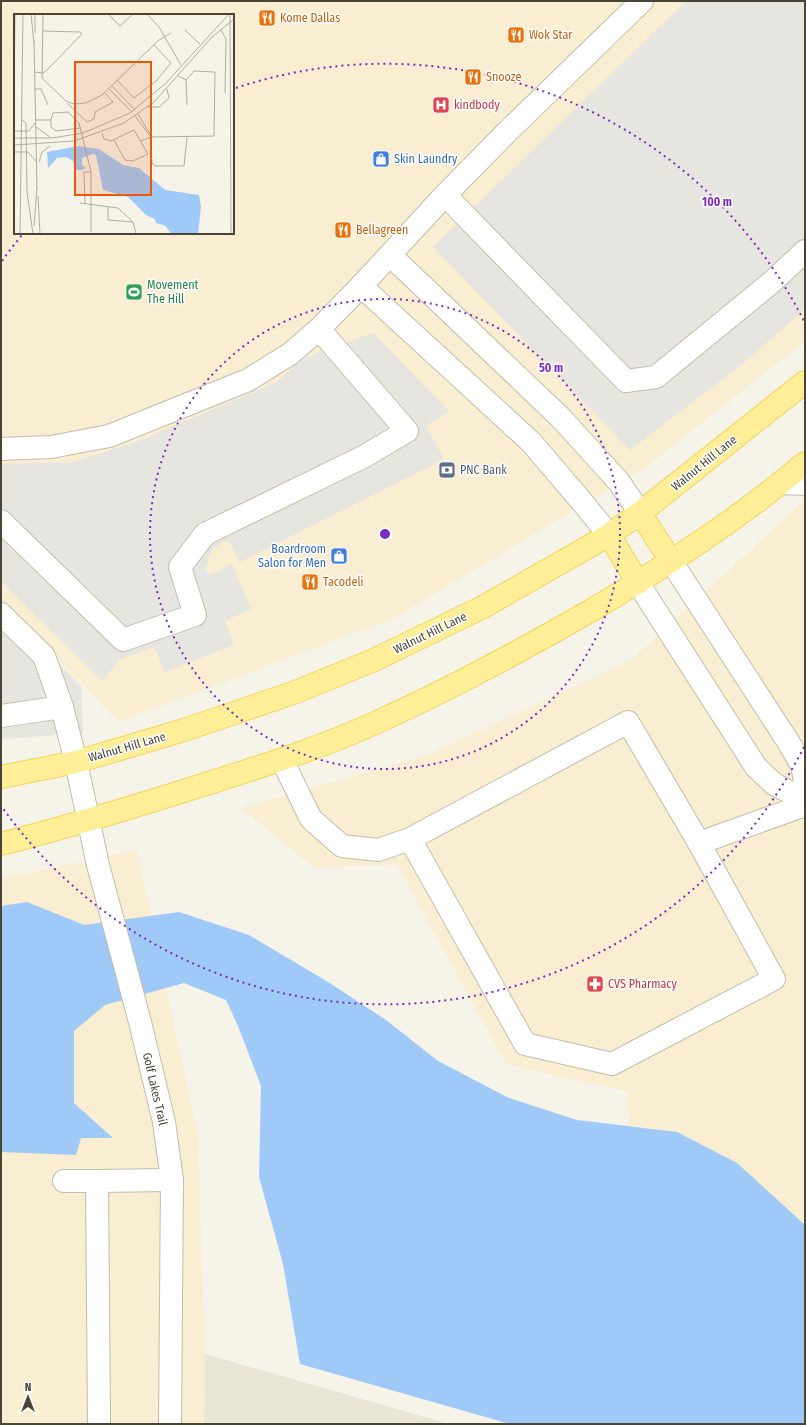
<svg xmlns="http://www.w3.org/2000/svg" width="806" height="1425" viewBox="0 0 806 1425" font-family="'Fira Sans Condensed',sans-serif">
<style>
.residential{fill:#eae6d6}
.commercial{fill:#f9edd2;fill-rule:evenodd}
.parking{fill:#e7e5e0}
.water{fill:#9fc9f7}
.lines{fill:none;stroke-linecap:round;stroke-linejoin:round}
.minor-casing{stroke:#c2bdaa;stroke-width:24}
.major-casing{stroke:#efd55c;stroke-width:24}
.minor{stroke:#fff;stroke-width:22}
.major{stroke:#ffee98;stroke-width:22}
.ring{fill:none;stroke:#7b2cbf;stroke-width:2;stroke-dasharray:2 4}
.labels{text-anchor:middle;stroke-width:3;stroke-linejoin:round;paint-order:stroke}
.food-label{font-size:12px;fill:#c56008;stroke:#fff;text-anchor:start}
.health-label{font-size:12px;fill:#be3a42;stroke:#fff;text-anchor:start}
.shop-label{font-size:12px;fill:#366cbe;stroke:#fff;text-anchor:start}
.leisure-label{font-size:12px;fill:#27864d;stroke:#fff;text-anchor:start}
.street-label{font-size:12px;fill:#4a4436;stroke:#fff}
.service-label{font-size:12px;fill:#4e5e75;stroke:#fff;text-anchor:start}
.inset-road{fill:none;stroke:#b1ada1;stroke-width:1}
.view{fill:#e8590c;fill-opacity:0.15;stroke:#e8590c;stroke-width:2}
.inset-edge{fill:none;stroke:#4a4436;stroke-width:2}
.centre{fill:#7b2cbf;stroke:#fff;stroke-width:2}
.ring-label{font-size:12px;text-anchor:middle;font-weight:bold;fill:#7b2cbf;stroke:#fff;stroke-width:3;stroke-linejoin:round;paint-order:stroke}
</style>
<rect width="100%" height="100%" fill="#f6f3e8"/>
<!-- residential -->
<path class="residential" d="M205 1354 449 1424H204Z"/>
<!-- commercial -->
<g class="commercial">
<path d="M1 1H805V341L649 465 394 618 119 722 1 601ZM15 15H233V233H15Z"/>
<path d="M805 500V1228L677 1132 629 1126 628 1092 506 1064 397 865 313 867 241 808 428 755 631 660Z"/>
<path d="M137 850 198 1138 205 1354 204 1424H1V879Z"/>
</g>
<!-- parking -->
<g class="parking">
<path d="M686 1H805V309L740 366 630 450 433 247Z"/>
<path d="M373 333 449 411 426 426 444 459 240 562 229 541 222 542 210 553 205 570 209 575 232 564 251 609 225 621 234 645 164 672 155 647 120 659 102 681 1 581V464L73 462 139 441 278 381 303 358Z"/>
<path d="M1 605 81 686 83 733 1 739Z"/>
</g>
<!-- water -->
<path class="water" d="M27 902 84 925 179 912 249 935 328 982 386 1020 438 1061 509 1098 577 1120 677 1132 737 1163 805 1225V1424H510L300 1364 283 1264 259 1177 261 1086 238 1026 226 1000 184 983 105 1005 74 1031V1103L113 1138H81L76 1155 1 1152V906Z"/>
<g class="lines">
<!-- minor casing -->
<g class="minor-casing">
<g id="minor">
<path d="M445 195 626 381 656 377 772 282 805 251"/>
<path d="M390 255 561 418 619 482 640 513"/>
<path d="M361 286 531 442 583 503 609 535"/>
<path d="M1 449 51 447 109 436 248 380 290 354 319 329 361 286 445 195 507 132 642 1"/>
<path d="M781 483 805 484"/>
<path d="M1 521 123 640 195 615 180 567 205 534 365 456 407 431 319 329"/>
<path d="M671 561 789 743 802 766 805 780"/>
<path d="M638 583 756 767 774 784 805 800"/>
<path d="M1 614 44 656 62 707 76 762 98 865 140 1022 164 1122 172 1180 170 1424"/>
<path d="M1 716 62 707"/>
<path d="M282 760 311 819 342 846 378 850 410 839 628 722 699 843 774 979 612 1064 525 1044 410 839"/>
<path d="M699 843 805 805"/>
<path d="M64 1181H97"/>
<path d="M99 1424 97 1181 172 1180"/>
</g>
</g>
<!-- major casing -->
<g class="major-casing">
<g id="major">
<path d="M640 513 671 561"/>
<path d="M609 535 638 583"/>
<path d="M1 777 76 762 184 730 293 693 374 660 483 607 609 535 640 513 805 382"/>
<path d="M1 844C71 826 140 805 209 783 269 764 329 745 386 718 456 686 524 649 590 611 665 567 738 520 805 463"/>
</g>
</g>
<!-- minor -->
<use href="#minor" class="minor"/>
<!-- major -->
<use href="#major" class="major"/>
</g>
<!-- distance rings -->
<g class="ring">
<circle cx="385" cy="534" r="235"/>
<path d="M804 747A470 470 0 0 1 2 807M2 261A470 470 0 0 1 22 235M236 88A470 470 0 0 1 804 321"/>
</g>
<!-- icons -->
<defs>
<g id="restaurant-square" transform="scale(0.9)"><rect x="-9" y="-9" width="18" height="18" rx="4" fill="#e8710a" stroke="#fff"/><path d="M-5-6h1v4h1v-4h1v4h1v-4h1v5L-1.5 .5V6h-2V.5L-5-1ZM5-6V6H3V1.5H1.5Q1.5-4 5-6Z" fill="#fff"/></g>
<g id="hospital-square" transform="scale(0.9)"><rect x="-9" y="-9" width="18" height="18" rx="4" fill="#e0444e" stroke="#fff"/><path d="M-5-5h3v3.5h4V-5h3V5h-3V1.5h-4V5h-3Z" fill="#fff"/></g>
<g id="shop-square" transform="scale(0.9)"><rect x="-9" y="-9" width="18" height="18" rx="4" fill="#3f7fe0" stroke="#fff"/><path d="M-5-2.5h2.3a2.7 3.5 0 0 1 5.4 0H5L5.5 6h-11ZM-1.5-2.5h3a1.5 2.3 0 0 0-3 0Z" fill="#fff"/></g>
<g id="stadium-square" transform="scale(0.9)"><rect x="-9" y="-9" width="18" height="18" rx="4" fill="#2e9e5b" stroke="#fff"/><path d="M0-5a6.5 5 0 1 0 0 10a6.5 5 0 1 0 0-10ZM-3.5-1.8h7v3.6h-7Z" fill="#fff"/></g>
<g id="bank-square" transform="scale(0.9)"><rect x="-9" y="-9" width="18" height="18" rx="4" fill="#5c6f8a" stroke="#fff"/><path d="M-6-4H6V4H-6ZM0-2.3a2.3 2.3 0 1 0 0 4.6a2.3 2.3 0 1 0 0-4.6Z" fill="#fff"/></g>
<g id="pharmacy-square" transform="scale(0.9)"><rect x="-9" y="-9" width="18" height="18" rx="4" fill="#e0444e" stroke="#fff"/><path d="M-2-6h4v4h4v4h-4v4h-4v-4h-4v-4h4Z" fill="#fff"/></g>
</defs>
<g fill-rule="evenodd">
<use href="#restaurant-square" x="267" y="18"/>
<use href="#restaurant-square" x="516" y="35"/>
<use href="#restaurant-square" x="473" y="77"/>
<use href="#hospital-square" x="441" y="105"/>
<use href="#shop-square" x="381" y="159"/>
<use href="#restaurant-square" x="343" y="230"/>
<use href="#stadium-square" x="134" y="292"/>
<use href="#bank-square" x="447" y="470"/>
<use href="#shop-square" x="339" y="556"/>
<use href="#restaurant-square" x="310" y="582"/>
<use href="#pharmacy-square" x="595" y="984"/>
</g>
<g class="labels">
<!-- food labels -->
<g class="food-label">
<text x="280" y="22">Kome Dallas</text>
<text x="529" y="39">Wok Star</text>
<text x="486" y="81">Snooze</text>
<text x="356" y="234">Bellagreen</text>
<text x="323" y="586">Tacodeli</text>
</g>
<!-- health labels -->
<g class="health-label">
<text x="454" y="109">kindbody</text>
<text x="608" y="988">CVS Pharmacy</text>
</g>
<!-- shop labels -->
<g class="shop-label">
<text x="394" y="163">Skin Laundry</text>
<text x="326" y="553" text-anchor="end">Boardroom<tspan x="326" dy="14">Salon for Men</tspan></text>
</g>
<!-- leisure labels -->
<g class="leisure-label">
<text x="147" y="289">Movement<tspan x="147" dy="14">The Hill</tspan></text>
</g>
<!-- street labels -->
<g class="street-label">
<text transform="translate(704 463) rotate(-39)" y="4">Walnut Hill Lane</text>
<text transform="translate(430 633) rotate(-26)" y="4">Walnut Hill Lane</text>
<text transform="translate(127 747) rotate(-16)" y="4">Walnut Hill Lane</text>
<text transform="translate(155 1089) rotate(77)" y="4">Golf Lakes Trail</text>
</g>
<!-- service labels -->
<g class="service-label">
<text x="460" y="474">PNC Bank</text>
</g>
</g>
<!-- overview -->
<g transform="translate(14 14)">
<rect width="220" height="220" fill="#f6f3e8"/>
<path d="M64 132 85 135 109 151 125 154 151 176 185 181 187 193 184 220H157L152 212 142 209 141 205 132 201 114 183 89 176 82 141 79 140 68 144V151L72 154 68 156H61L59 147 52 143 43 144 34 154 33 138Z" fill="#9fc9f7"/>
<path class="inset-road" d="M17 0 20 29M29 0 28 64 52 87 60 90 72 89 88 81 145 26 157 19M94 0 106 12 119 0M133 0 145 13 167 51M216 0 217 220M171 16 186 30M207 16 212 25 211 79M21 19V0M20 26 23 175M20 58 29 59 33 56 68 20 66 18 29 17M103 66 120 84 142 67 157 49 140 31M172 66 173 91M98 72 121 96M20 75H27L34 91M95 75 118 98M0 79 1 0M53 89 73 108 80 105 81 98 99 88 91 79M134 93H145L155 84 153 75M124 100 136 120 138 149 141 152H170L173 123M121 102 137 123M8 106 12 109 13 178 19 220M21 106H37L39 99 54 98 65 109 77 158V218M37 106V113L42 117 67 114M22 113 36 123M0 117H15L21 109M88 119 90 125 97 127 120 116 134 140 119 147 111 146 100 126M0 124H38L69 119 116 99 152 69 215 0M127 127 137 123 200 122 201 58 180 57 172 66 164 62M0 131 60 127 110 109 140 88 197 24 220 5M0 138H14L22 147M25 148 28 138 36 132M24 182 26 220M66 189 104 194 119 208M71 190 70 158H77M94 192V206L119 208 122 220M20 212 23 173M6 220 9 0"/>
<path class="view" d="M61 48H137V181H61Z"/>
<rect width="220" height="220" class="inset-edge"/>
</g>
<circle cx="385" cy="534" r="6" class="centre"/>
<g class="ring-label">
<text x="717" y="206">100 m</text>
<text x="551" y="372">50 m</text>
</g>
<!-- border -->
<rect width="806" height="1425" fill="none" stroke="#4a4436" stroke-width="4"/>
<!-- north arrow -->
<g transform="translate(28 1397)" stroke="#ffffff" stroke-width="3" paint-order="stroke">
<path d="M0-3L7 15L0 10L-7 15Z" fill="#4a4436"/>
<text y="-6" font-size="11" font-weight="bold" text-anchor="middle" fill="#4a4436">N</text>
</g>
</svg>
